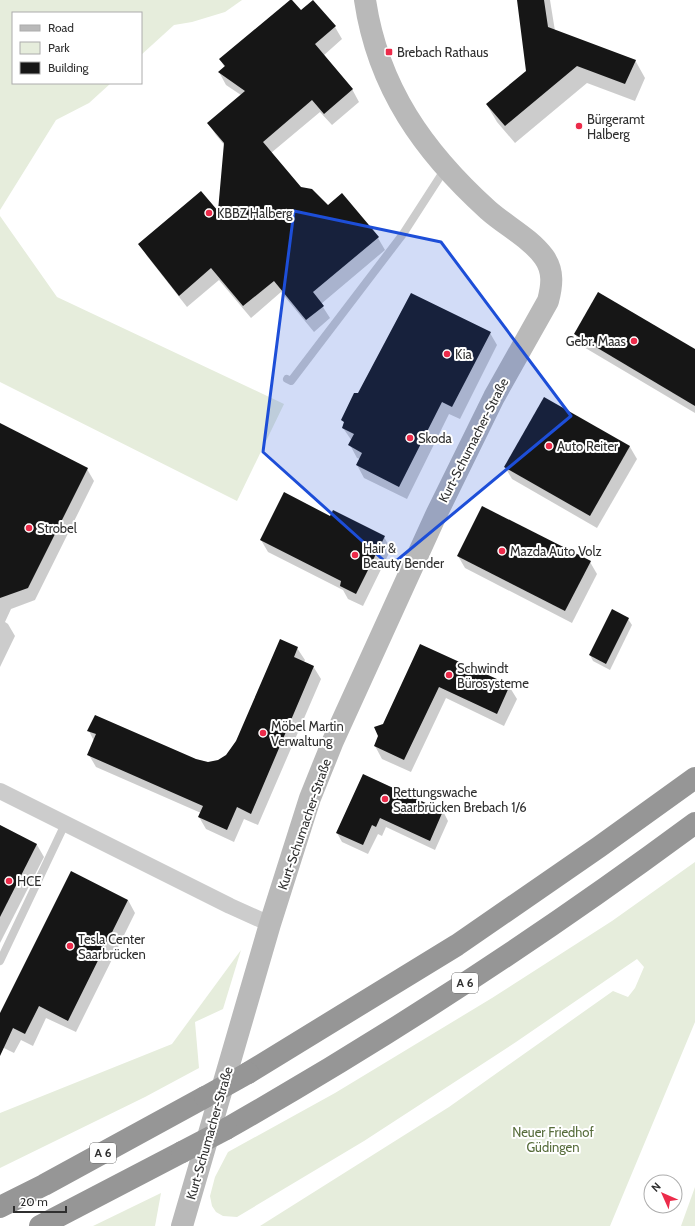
<svg xmlns="http://www.w3.org/2000/svg" width="695" height="1226" viewBox="0 0 695 1226" font-family="Cabin,sans-serif">
<style>
.green{fill:#e6eddc}
.shadow{fill:#0003}
.building{fill:#161616}
.lines{fill:none;stroke-linecap:round;stroke-linejoin:round}
.lane{stroke:#ccc;stroke-width:8}
.street{stroke:#ccc;stroke-width:16}
.secondary{stroke:#b9b9b9;stroke-width:22}
.highway{stroke:#969696;stroke-width:22}
.highway-bridge{stroke:#969696;stroke-width:22}
.marked{fill:#1d4ed8;fill-opacity:0.2;stroke:#1d4ed8;stroke-width:3;stroke-linejoin:round}
.poi-dot{fill:#ec2b4a;stroke:#fff;stroke-width:1.5}
.labels{text-anchor:middle;stroke-width:4;stroke-linejoin:round;paint-order:stroke}
.shield{fill:#fff;stroke:#6d6d6d;stroke-width:1}
.shield-label{font-size:12px;font-weight:bold;fill:#2f2f2f}
.poi-label{font-size:13px;fill:#2f2f2f;stroke:#fff;text-anchor:start}
.street-label{font-size:13px;fill:#2f2f2f;stroke:#fff}
.park-label{font-size:13px;fill:#566c3a;stroke:#fff}
</style>
<rect width="100%" height="100%" fill="#fff"/>
<!-- green -->
<g class="green">
<path d="M0 0H242L225 12 192 22 174 25 141 55V13H13V83H111L89 103 56 120 0 210Z"/>
<path d="M0 216 57 297 284 404 237 501 0 382Z"/>
<path d="M695 862V1022L610 1226H260L449 1107 613 991 628 997 635 988 644 967 637 959 516 1042 364 1141 237 1217 223 1216 216 1212 212 1206 210 1196 215 1177 228 1152 335 1093 492 998 612 921Z"/>
<path d="M241 950 223 1009 195 1022 199 1068 145 1097 0 1168V1113L172 1044Z"/>
<path d="M695 1187V1226H681Z"/>
<path d="M161 1193 155 1226H93Z"/>
</g>
<!-- shadow -->
<g class="shadow">
<path d="M518 0H550L555 31 635 60 645 78 635 101 587 83 515 143 497 122 487 105 527 71Z"/>
<path d="M313 1 335 27 342 39 323 56 352 89 359 102 332 125 320 112 271 153 300 188 378 238 385 250 321 304 330 318 314 332 281 292 251 318 219 280 187 307 147 256 140 244 218 214 225 146 216 135 208 123 241 95 226 85 219 72 225 68 220 59 301 12Z"/>
<path d="M490 333 497 345 460 419 449 414 407 499 364 478 357 465 360 459 357 458 350 445 352 441 343 428 345 424 342 419 359 395Z"/>
<path d="M575 334 695 350V413L582 346Z"/>
<path d="M545 399 630 447 637 459 597 528 512 479 505 467Z"/>
<path d="M0 424 87 469 94 481 35 600 11 609 5 622 8 624 15 636 0 667Z"/>
<path d="M330 517 384 537 391 549 363 606 348 599 343 590 268 552 261 540Z"/>
<path d="M458 556 590 562 597 574 572 623 465 568Z"/>
<path d="M628 619 632 625 610 670 593 661 590 655Z"/>
<path d="M420 645 509 686 517 699 504 726 446 698 411 772 382 759 375 746Z"/>
<path d="M297 648 305 660 304 662 313 666 321 679 258 825 244 819 234 842 206 829 199 817 201 813 96 767 89 755 94 741 89 731 196 760 208 763 218 761 227 755Z"/>
<path d="M364 775 443 811 448 821 435 850 386 827 382 836 378 834 368 854 342 842 337 833Z"/>
<path d="M0 825 37 845 44 857 0 943Z"/>
<path d="M128 900 135 913 76 1032 46 1018 33 1046 21 1040 14 1053 0 1046V1016Z"/>
</g>
<!-- building -->
<g class="building">
<path d="M290 0H292L301 10 313 0 336 26 315 44 353 89 324 114 312 100 263 142 301 187 312 189 328 205 342 193 379 237 313 292 324 306 306 320 274 281 243 306 211 268 179 296 138 244 201 191 218 211 224 143 207 123 245 91 218 72 225 66 219 59Z"/>
<path d="M517 0H544L548 27 636 60 625 84 577 66 505 126 486 104 526 71Z"/>
<path d="M598 292 695 349V406L574 334Z"/>
<path d="M411 293 491 332 452 407 442 402 399 487 356 465 362 453 348 445 354 434 342 428 344 422 341 420 354 393H358Z"/>
<path d="M544 397 630 446 590 516 504 467Z"/>
<path d="M0 423 88 468 28 588 0 598Z"/>
<path d="M284 492 330 516 333 510 385 536 356 594 340 586 341 581 260 540Z"/>
<path d="M482 506 591 561 565 611 457 556Z"/>
<path d="M612 609 629 618 606 664 589 655Z"/>
<path d="M280 639 298 647 294 657 314 666 251 814 237 807 227 830 198 817 203 806 87 755 96 734 87 731 95 715 196 759 208 762 218 760 226 755 236 741Z"/>
<path d="M420 644 510 685 497 714 439 687 404 760 374 746 378 736 374 727 383 724Z"/>
<path d="M363 774 443 811 430 841 380 818 376 827 372 825 363 845 336 833Z"/>
<path d="M0 825 37 844 0 917Z"/>
<path d="M71 871 128 900 68 1021 39 1006 25 1034 13 1028 0 1056V1013Z"/>
</g>
<g class="lines">
<!-- lane -->
<g class="lane">
<path d="M287 379 291 381 403 234 445 169"/>
<path d="M0 961 65 824"/>
</g>
<!-- street -->
<path class="street" d="M0 791 230 906 270 924"/>
<!-- secondary -->
<path class="secondary" d="M182 1226 270 924 310 798 333 741 436 515 494 397 548 301C552 286 554 271 544 257 530 238 506 226 488 210 424 152 378 88 365 0"/>
<!-- highway -->
<g class="highway">
<path d="M248 1073 457 945 599 847 695 778"/>
<path d="M226 1129C388 1037 545 934 695 823"/>
<path d="M0 1207 44 1185 205 1097"/>
<path d="M40 1226 182 1152"/>
</g>
<!-- highway-bridge -->
<g class="highway-bridge">
<path d="M205 1097 248 1073"/>
<path d="M182 1152 226 1129"/>
</g>
</g>
<!-- marked area -->
<path class="marked" d="M294 211 441 242 571 416 390 566 263 452Z"/>
<!-- markers -->
<g class="poi-dot">
<rect x="385" y="48" width="8" height="8" rx="2"/>
<circle cx="579" cy="126" r="4"/>
<circle cx="209" cy="213" r="4"/>
<circle cx="634" cy="341" r="4"/>
<circle cx="447" cy="354" r="4"/>
<circle cx="410" cy="438" r="4"/>
<circle cx="549" cy="446" r="4"/>
<circle cx="29" cy="528" r="4"/>
<circle cx="502" cy="551" r="4"/>
<circle cx="355" cy="555" r="4"/>
<circle cx="449" cy="675" r="4"/>
<circle cx="263" cy="733" r="4"/>
<circle cx="385" cy="799" r="4"/>
<circle cx="9" cy="881" r="4"/>
<circle cx="70" cy="946" r="4"/>
</g>
<g class="labels">
<!-- shield labels -->
<g class="shield">
<rect x="452" y="973" width="26" height="20" rx="3"/>
<rect x="90" y="1143" width="26" height="20" rx="3"/>
</g>
<g class="shield-label">
<text x="465" y="987">A 6</text>
<text x="103" y="1157">A 6</text>
</g>
<!-- poi labels -->
<g class="poi-label">
<text x="397" y="57">Brebach Rathaus</text>
<text x="587" y="124">Bürgeramt<tspan x="587" dy="15">Halberg</tspan></text>
<text x="217" y="218">KBBZ Halberg</text>
<text x="626" y="346" text-anchor="end">Gebr. Maas</text>
<text x="455" y="359">Kia</text>
<text x="418" y="443">Skoda</text>
<text x="557" y="451">Auto Reiter</text>
<text x="37" y="533">Strobel</text>
<text x="363" y="553">Hair &amp;<tspan x="363" dy="15">Beauty Bender</tspan></text>
<text x="510" y="556">Mazda Auto Volz</text>
<text x="457" y="673">Schwindt<tspan x="457" dy="15">Bürosysteme</tspan></text>
<text x="271" y="731">Möbel Martin<tspan x="271" dy="15">Verwaltung</tspan></text>
<text x="393" y="797">Rettungswache<tspan x="393" dy="15">Saarbrücken Brebach 1/6</tspan></text>
<text x="17" y="886">HCE</text>
<text x="78" y="944">Tesla Center<tspan x="78" dy="15">Saarbrücken</tspan></text>
</g>
<!-- street labels -->
<g class="street-label">
<text transform="translate(473 440) rotate(-63)" y="5">Kurt-Schumacher-Straße</text>
<text transform="translate(304 824) rotate(-71)" y="5">Kurt-Schumacher-Straße</text>
<text transform="translate(209 1133) rotate(-74)" y="5">Kurt-Schumacher-Straße</text>
</g>
<!-- park labels -->
<g class="park-label">
<text x="553" y="1137">Neuer Friedhof<tspan x="553" dy="15">Güdingen</tspan></text>
</g>
</g>
<!-- legend -->
<rect x="12" y="12" width="130" height="72" fill="#ffffff" stroke="#acacac"/>
<rect x="20" y="25" width="20" height="6" fill="#b9b9b9" stroke="#acacac"/>
<text x="48" y="32" font-size="12" fill="#2f2f2f">Road</text>
<rect x="20" y="42" width="20" height="12" fill="#e6eddc" stroke="#acacac"/>
<text x="48" y="52" font-size="12" fill="#2f2f2f">Park</text>
<rect x="20" y="62" width="20" height="12" fill="#161616" stroke="#acacac"/>
<text x="48" y="72" font-size="12" fill="#2f2f2f">Building</text>
<!-- north arrow -->
<g transform="translate(663 1194) rotate(315)"><circle r="19" fill="#ffffff" stroke="#acacac"/>
<path d="M0-3L7 15L0 10L-7 15Z" fill="#ec2b4a"/>
<text y="-6" font-size="11" font-weight="bold" text-anchor="middle" fill="#2f2f2f">N</text>
</g>
<!-- scale -->
<path d="M14 1206v6h52v-6" fill="none" stroke="#2f2f2f" stroke-width="2"/>
<text x="20" y="1206" font-size="12" fill="#2f2f2f" stroke="#ffffff" stroke-width="3" paint-order="stroke">20 m</text>
</svg>
